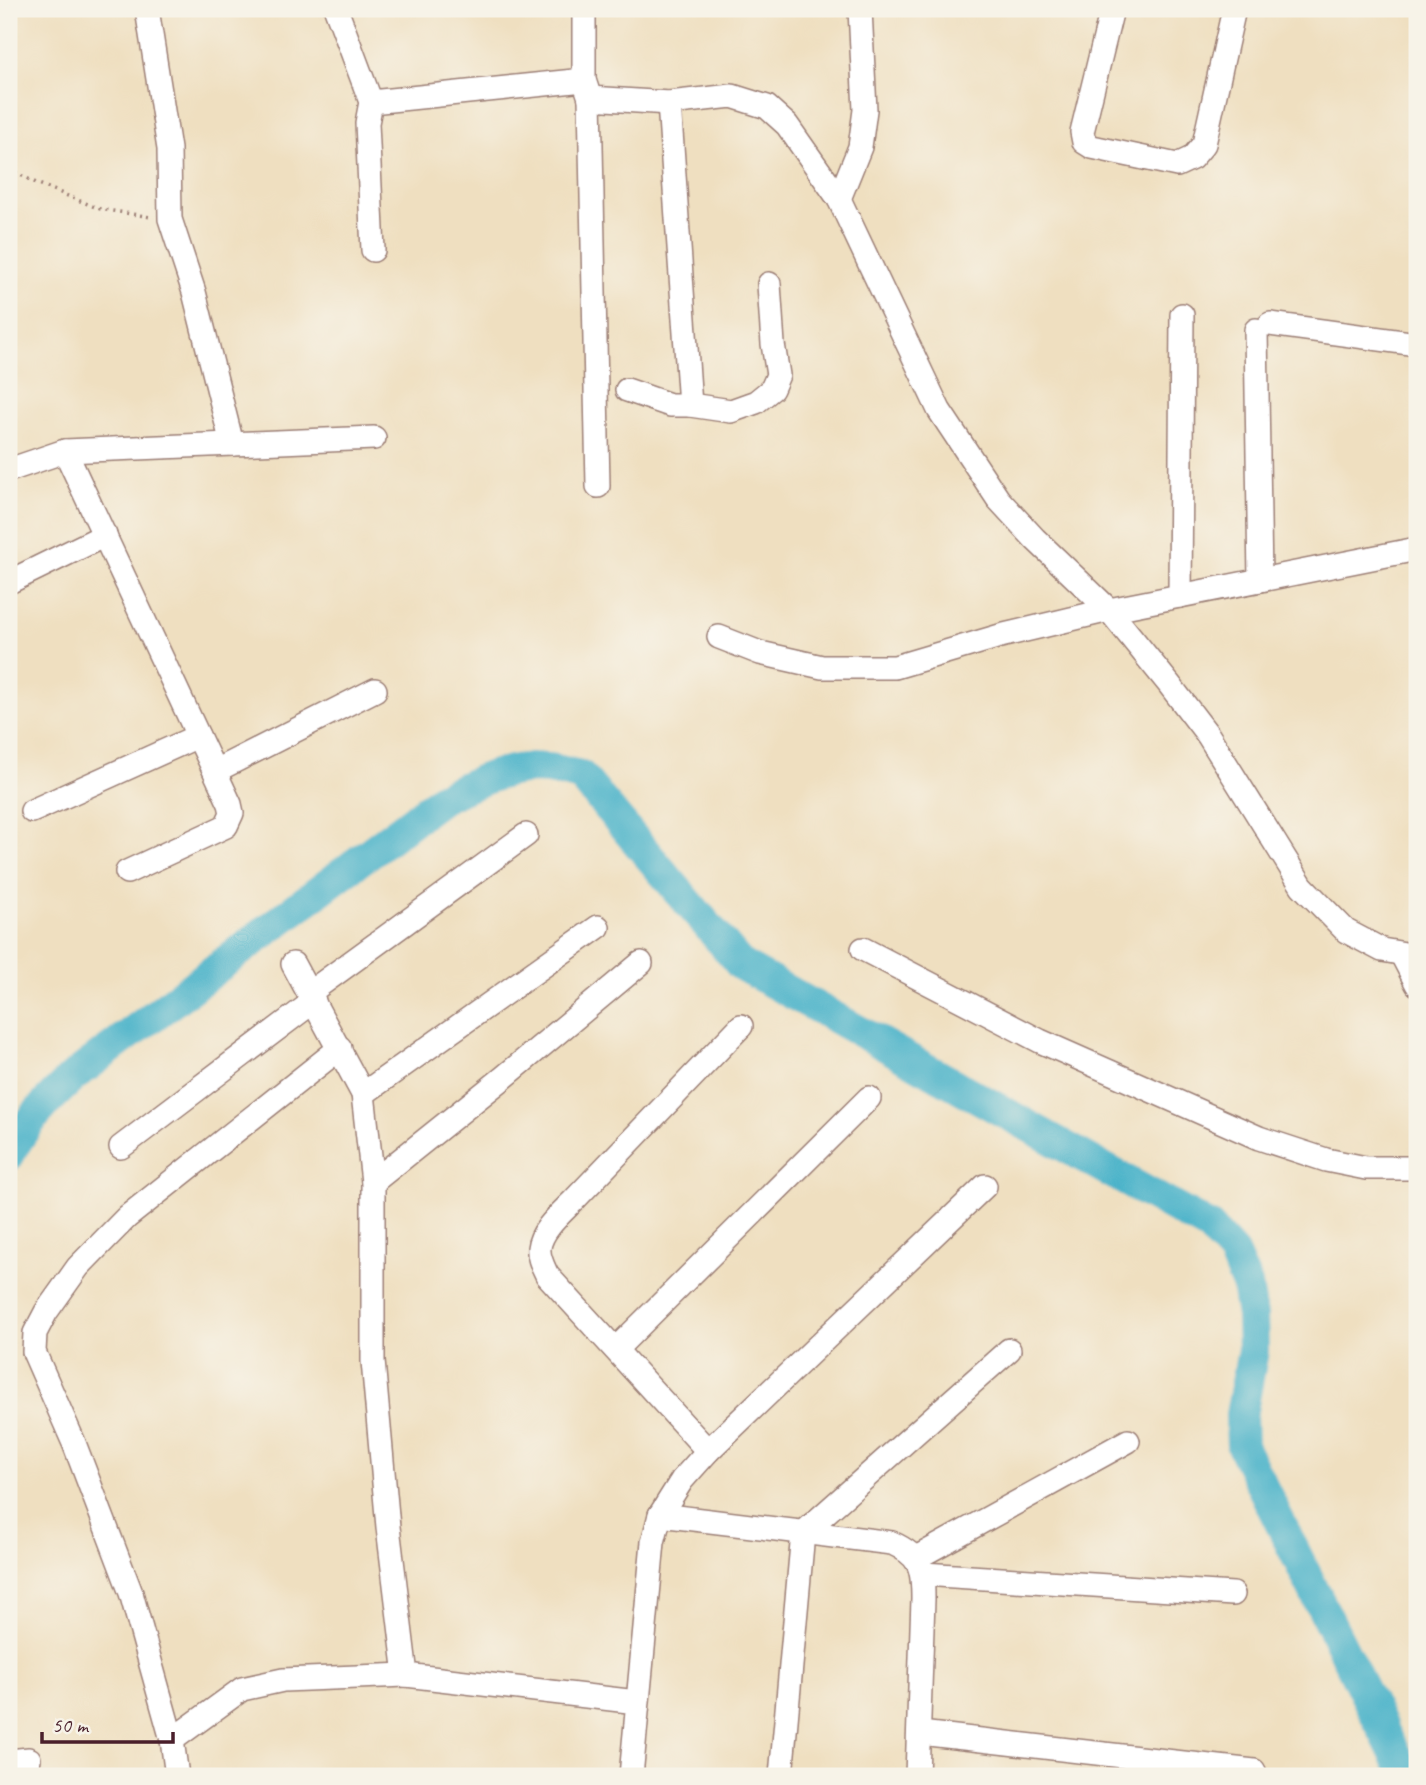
<svg xmlns="http://www.w3.org/2000/svg" width="1426" height="1785" viewBox="0 0 1426 1785" font-family="Caveat,sans-serif">
<style>
.lines{fill:none;stroke-linecap:round;stroke-linejoin:round}
.river{stroke:#4ab2c9;stroke-width:32}
.minor-casing{stroke:#9c7f76;stroke-width:26}
.path{stroke:#9c7f76;stroke-width:3.5;stroke-dasharray:2 5;stroke-linecap:butt}
.minor{stroke:#fff;stroke-width:23}
</style>
<rect width="100%" height="100%" fill="#f7f3e8"/>
<filter id="ink" filterUnits="userSpaceOnUse"><feTurbulence type="fractalNoise" baseFrequency=".0143" numOctaves="2"/><feDisplacementMap in="SourceGraphic" scale="14" xChannelSelector="R" yChannelSelector="G"/><feConvolveMatrix kernelMatrix="1 2 1 2 8 2 1 2 1" color-interpolation-filters="sRGB"/></filter>
<filter id="wash" filterUnits="userSpaceOnUse"><feTurbulence type="fractalNoise" baseFrequency=".00686" numOctaves="4" result="noise"/><feDisplacementMap in="SourceGraphic" scale="28" xChannelSelector="R" yChannelSelector="G"/><feGaussianBlur stdDeviation="1.57" result="paint"/><feColorMatrix in="noise" values="0 0 0 0 0 0 0 0 0 0 0 0 0 0 0 0 0 1.4 0 .05"/><feComposite in="paint" operator="in"/></filter>
<g filter="url(#wash)">
<rect width="100%" height="100%" fill="#efdfc0"/>
<g class="lines">
<!-- river -->
<path class="river" d="M9 1155C25 1123 48 1100 74 1076L442 798C474 783 511 764 548 769 559 770 570 774 581 776L741 965 1209 1227 1233 1253 1247 1285 1252 1316 1253 1351 1241 1415 1242 1446 1406 1776"/>
</g>
</g>
<g filter="url(#ink)">
<g class="lines">
<!-- minor casing -->
<g class="minor-casing">
<g id="minor">
<path d="M147 9 169 149 170 219 194 292 232 444"/>
<path d="M336 9 371 102 367 123 373 250"/>
<path d="M584 9V80L590 98 669 103 732 96 767 107 787 125 839 199 939 410 998 499 1035 539 1109 610 1169 684 1208 735 1302 886 1346 931 1382 950 1417 956"/>
<path d="M1112 9 1082 132 1084 142 1092 147 1177 165 1192 158 1204 144 1234 9"/>
<path d="M590 98 598 486"/>
<path d="M371 102 584 80"/>
<path d="M839 199 860 147 865 110 860 9"/>
<path d="M1270 324 1417 344"/>
<path d="M1256 330 1260 580"/>
<path d="M627 390 670 405H690L669 103"/>
<path d="M690 405 731 411 756 402 772 389 778 375 773 344 769 284"/>
<path d="M65 451 230 804 232 813 226 826 127 872"/>
<path d="M9 470 65 451 374 438"/>
<path d="M9 582 105 535"/>
<path d="M1180 596 1182 315"/>
<path d="M719 637 760 653 822 667H895L1000 636 1109 610 1417 549"/>
<path d="M215 771 375 690"/>
<path d="M32 811 198 736"/>
<path d="M863 949 1040 1041 1259 1138 1326 1160 1366 1168H1417"/>
<path d="M1402 955 1417 984"/>
<path d="M293 964 363 1094 373 1182V1361L388 1527 406 1675 637 1702"/>
<path d="M309 993 526 835"/>
<path d="M363 1094 598 927"/>
<path d="M121 1147 314 1001"/>
<path d="M373 1182 503 1078 641 963"/>
<path d="M616 1349 869 1098"/>
<path d="M708 1451 547 1275C543 1266 538 1258 539 1248 541 1229 564 1211 576 1198L741 1026"/>
<path d="M660 1515 892 1543C921 1556 923 1568 923 1599L917 1776"/>
<path d="M916 1558 1128 1441"/>
<path d="M923 1574 1233 1594"/>
<path d="M920 1733 1254 1771"/>
<path d="M172 1740 242 1689 283 1680 406 1675"/>
<path d="M9 1761 29 1759"/>
<path d="M177 1776 172 1740 131 1593 74 1443 34 1352 35 1333 46 1312 78 1267 127 1217 340 1048"/>
<path d="M631 1776 653 1542 660 1515 682 1480 708 1451 985 1186"/>
<path d="M781 1776 803 1533 1009 1350"/>
</g>
</g>
<!-- path -->
<path class="path" d="M9 169 36 183 100 209 151 217"/>
<!-- minor -->
<use href="#minor" class="minor"/>
</g>
</g>
<!-- margin -->
<rect width="1426" height="1785" fill="none" stroke="#f7f3e8" stroke-width="35"/>
<!-- scale -->
<path d="M42 1732v10h131v-10" fill="none" stroke="#4a1f2b" stroke-width="3.5"/>
<text x="52" y="1732" font-size="21" fill="#4a1f2b" stroke="#f7f3e8" stroke-width="5" paint-order="stroke">50 m</text>
</svg>
